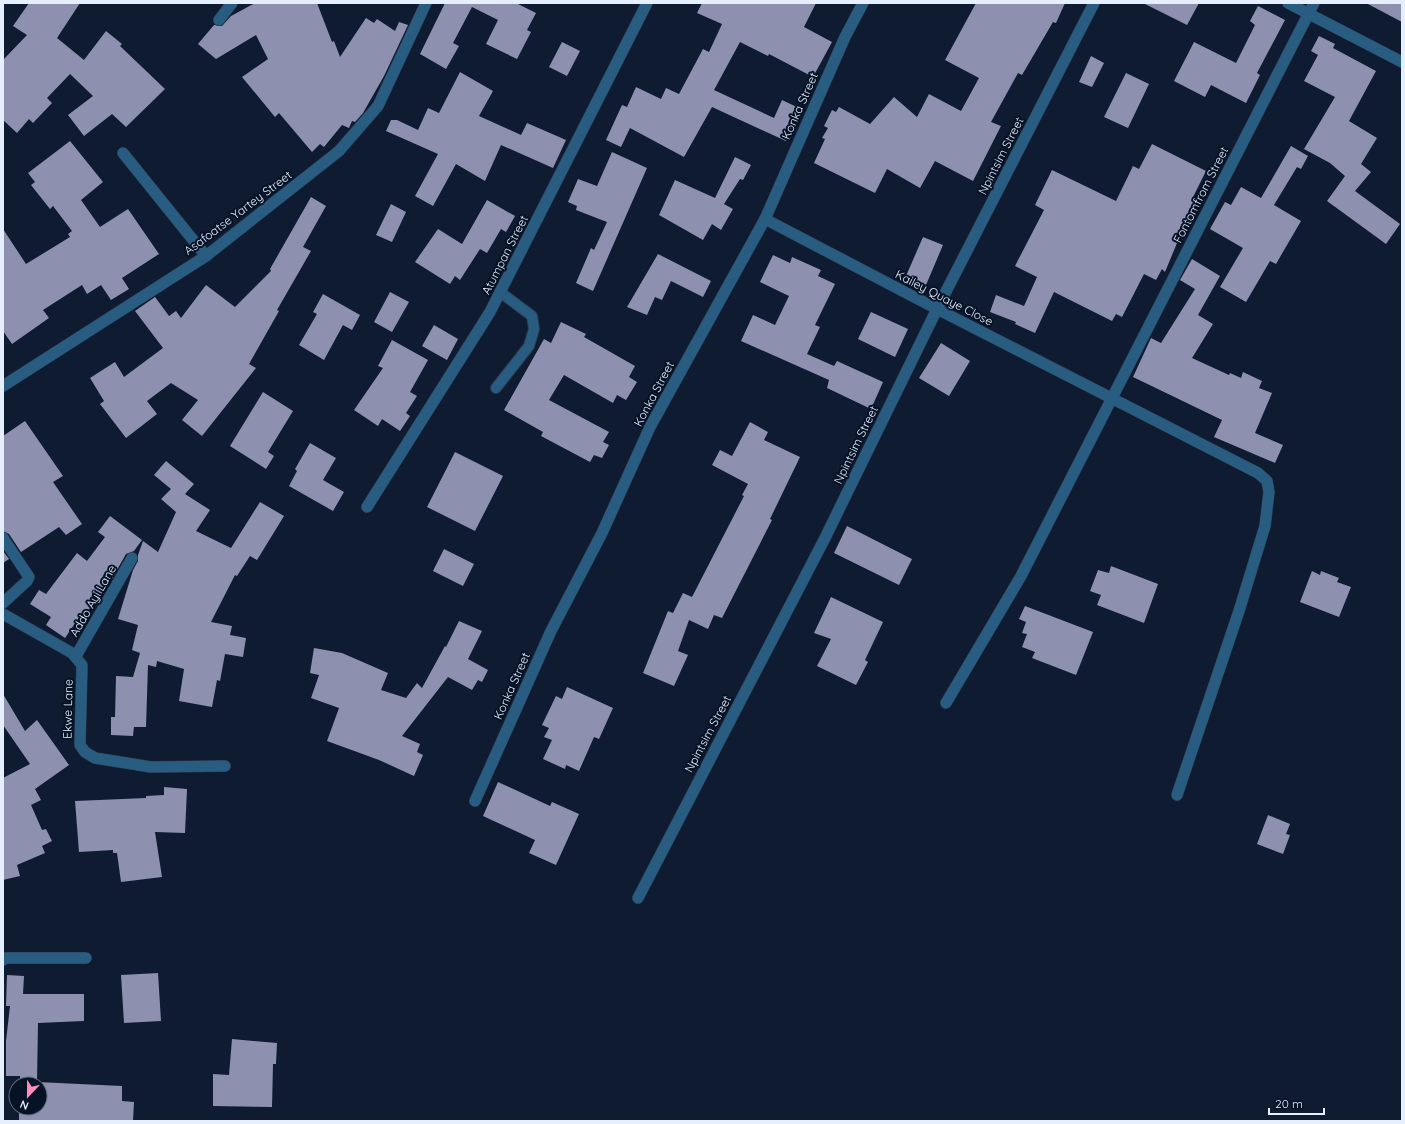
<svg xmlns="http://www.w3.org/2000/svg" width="1405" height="1124" viewBox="0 0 1405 1124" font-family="Quicksand,sans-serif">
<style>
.building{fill:#8d91af}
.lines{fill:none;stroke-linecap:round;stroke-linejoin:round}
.service-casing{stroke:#2d394d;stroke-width:12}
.minor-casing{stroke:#2d394d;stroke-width:12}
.service{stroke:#285c80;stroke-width:10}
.minor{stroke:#285c80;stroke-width:11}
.labels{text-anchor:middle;stroke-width:4;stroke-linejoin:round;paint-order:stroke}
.street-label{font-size:12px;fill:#e6effe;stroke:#061226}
</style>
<rect width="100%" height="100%" fill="#0f1b30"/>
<!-- building -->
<g class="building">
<path d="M29 3H80L57 38 84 60 106 31 122 44 120 46 165 89 126 127 112 114 84 136 68 115 93 96 70 74 47 98 52 103 33 123 29 119 17 133 3 120V60L27 35 13 26Z"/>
<path d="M255 3H317L332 42 334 41 340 57 366 18 374 23 377 19 395 31 399 22 408 25 384 76 363 113 355 122 352 121 349 128 342 125 324 147 320 144 312 152 279 113 275 117 242 77 268 59 256 35 216 59 198 44 214 25 222 26 231 16Z"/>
<path d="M445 3H516L536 13 527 30 531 32 517 59 486 44 498 20 472 7 453 43 459 46 446 69 420 54Z"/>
<path d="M702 3H816L804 27 832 42 813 77 769 54 768 56 740 42 714 90 774 118 782 100 801 109 786 141 712 107 684 157 630 128 621 147 606 140 622 105 627 107 636 87 661 99 666 88 679 94 703 49 709 52 722 24 697 13Z"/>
<path d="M976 3H1065L1056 23 1053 22 1022 75 1018 73 991 122 1001 126 973 181 935 161 920 188 887 169 875 193 814 163 825 139 822 138 828 128 824 126 832 110 836 112 839 107 870 124 894 97 917 117 929 94 961 111 979 78 945 60Z"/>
<path d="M1143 3H1199L1187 25Z"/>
<path d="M1366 3H1402V22Z"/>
<path d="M1258 6 1285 20 1257 73 1260 75 1246 103 1211 85 1205 97 1174 81 1194 42 1236 63 1255 25 1250 21Z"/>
<path d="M1319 36 1335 44 1333 48 1376 71 1349 121 1377 138 1361 164 1371 172 1355 191 1400 224 1386 244 1327 201 1345 176 1330 163 1304 149 1335 97 1304 81 1318 55 1311 51Z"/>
<path d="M562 42 580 51 567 76 549 67Z"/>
<path d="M1091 56 1104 63 1092 87 1079 82Z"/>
<path d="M460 72 493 91 479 116 521 135 527 123 566 140 553 168 501 145 485 181 456 164 433 206 415 196 438 154 386 131 391 120H397L418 130 428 108 439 113Z"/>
<path d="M1126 73 1149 84 1128 128 1104 117Z"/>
<path d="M70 141 103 182 81 200 100 227 128 209 159 254 122 278 129 289 111 300 101 285 87 294 82 285 43 310 49 318 12 344 3 331V229L26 264 70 237 68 234 72 231 53 206 50 209 31 185 35 182 28 173Z"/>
<path d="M1152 144 1206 171 1191 201 1194 202 1165 272 1162 269 1156 280 1144 274 1122 317 1116 314 1112 321 1054 292 1035 333 1015 324 1016 322 990 312 996 295 1024 306 1037 277 1015 266 1044 210 1035 205 1052 170 1116 201 1133 166 1139 169Z"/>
<path d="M1291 146 1308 156 1301 169 1297 167 1274 205 1301 221 1276 264 1270 261 1246 302 1220 287 1243 248 1210 229 1225 202 1231 205 1241 187 1261 198Z"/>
<path d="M612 152 647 168 593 291 576 283 591 248 594 250 607 222 576 210 577 206 568 202 578 179 597 186Z"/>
<path d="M735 157 751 165 743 180 740 179 724 204 733 209 721 230 712 224 703 240 659 215 675 180 715 198Z"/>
<path d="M311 197 326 206 303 247 311 251 277 310 279 311 249 364 256 368 202 436 182 420 198 400 171 383 147 401 157 414 126 438 100 404 104 401 90 378 115 362 124 377 163 348 135 311 155 297 169 316 176 311 181 318 206 285 235 307 271 271 270 269Z"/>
<path d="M487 200 515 216 506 232 501 229 487 253 480 249 460 280 455 276 450 284 415 262 438 229 462 244Z"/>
<path d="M391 204 406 212 392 242 376 235Z"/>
<path d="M923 237 943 245 926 285 906 276Z"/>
<path d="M658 254 711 281 703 297 671 281 662 300 655 297 647 315 627 307Z"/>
<path d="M773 255 790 263 792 257 821 270 818 276 835 284 815 325 820 327 807 354 834 366 837 361 883 382 871 409 827 388 829 380 741 341 753 315 775 325 789 296 760 282Z"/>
<path d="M1192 259 1220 276 1198 315 1213 324 1192 358 1229 375 1230 373 1241 378 1243 372 1262 381 1259 388 1272 393 1255 433 1283 445 1275 463 1214 437 1222 420 1133 377 1151 338 1161 343 1195 289 1180 280Z"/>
<path d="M390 292 409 302 392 332 374 322Z"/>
<path d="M323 294 360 315 352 330 343 325 324 360 299 345 317 314 313 312Z"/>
<path d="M871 312 908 329 895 357 858 339Z"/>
<path d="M561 322 586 334 584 337 635 366 629 377 637 382 626 400 617 395 613 403 564 375 549 400 609 432 603 442 609 445 602 458 594 455 590 462 541 436 543 432 504 410 544 339 551 343Z"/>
<path d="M434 325 458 339 447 360 422 346Z"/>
<path d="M392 340 428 360 410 392 417 396 406 413 410 416 400 431 382 419 378 426 354 410 383 368 378 366Z"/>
<path d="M941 343 970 361 949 396 919 378Z"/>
<path d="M263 392 293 411 268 452 274 456 266 469 230 446Z"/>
<path d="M25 421 63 476 53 482 82 524 66 535 59 527 21 552 9 534 3 531V436Z"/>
<path d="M750 422 768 432 764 440 800 457 770 519 772 520 722 618 714 615 708 629 689 620 678 651 688 655 674 686 643 673 668 611 673 613 683 593 692 597 744 496 742 495 748 484 712 465 720 450 732 456Z"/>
<path d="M310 443 336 458 323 480 344 492 333 511 289 486 297 471 295 469Z"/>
<path d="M455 452 503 476 475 531 427 507Z"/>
<path d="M166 461 194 484 185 494 210 510 196 531 231 548 260 502 284 516 257 560 250 556 237 576 235 575 211 622 232 626 230 635 246 638 243 657 225 654 220 681 217 680 212 707 179 701 184 669 157 661 156 667 148 665 146 727H134L133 736 111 735V717H115L116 676 133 677 140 653 132 650 138 625 118 619 133 570 138 561V555L143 541 158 552 176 512 161 499 171 489 154 475Z"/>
<path d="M110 516 142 540 134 551 126 554 109 584 87 612 84 610 65 638 46 625 51 617 30 604 39 590 46 594 77 553 87 561 105 537 98 532Z"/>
<path d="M847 526 912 559 899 585 834 553Z"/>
<path d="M444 549 474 564 463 586 433 571Z"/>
<path d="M3 551 9 559 3 563Z"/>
<path d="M1111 566 1158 584 1144 623 1097 605 1101 595 1090 591 1098 570 1109 573Z"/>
<path d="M1312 571 1320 575 1321 571 1339 578 1337 582 1351 587 1339 617 1300 602Z"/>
<path d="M831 597 883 622 865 660 868 662 856 685 817 666 831 639 814 633Z"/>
<path d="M1025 606 1093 632 1076 675 1032 658 1035 652 1022 647 1027 634 1022 633 1026 622 1019 619Z"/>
<path d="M459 621 482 631 468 659 488 670 482 682 478 680 472 690 448 677 402 736 420 744 417 752 423 755 414 776 379 760 327 741 339 708 311 698 319 675 310 673 314 648 342 653 388 673 381 690 406 698 417 683 422 688 445 646 446 647Z"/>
<path d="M567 687 613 708 599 739 594 737 579 771 566 765 565 769 543 759 552 740 544 737 549 728 542 725 556 696 562 699Z"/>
<path d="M3 694 25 731 37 720 69 765 35 789 41 800 31 805 42 830 46 829 52 841 42 846 45 853 17 865 20 876 3 880V778L30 764 3 725Z"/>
<path d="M498 782 550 806 552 802 579 814 556 865 529 853 535 840 483 816Z"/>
<path d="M164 787 187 789 185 833 155 832 162 877 121 882 117 853H113V850L79 852 75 801 146 798V796L164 795Z"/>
<path d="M1268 815 1290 824 1286 834 1290 835 1283 854 1257 844Z"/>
<path d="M158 973 161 1021 124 1023 121 975Z"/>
<path d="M7 975 24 976 23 994H84V1021L38 1023 37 1082 122 1086V1101L134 1102 133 1121H19V1108H40V1084H20V1076H6V1041L10 1006H6Z"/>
<path d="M232 1039 277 1043 276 1064H273L272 1107 213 1106V1074L229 1075Z"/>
</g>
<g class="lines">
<!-- service casing -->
<g class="service-casing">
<path id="service" d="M496 388 529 346 534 329 532 316 500 292"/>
</g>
<!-- minor casing -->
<g class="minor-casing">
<g id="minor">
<path d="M1288 3 1402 62"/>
<path d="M219 20 232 3"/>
<path d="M123 153 206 256"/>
<path d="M765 219 937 309 1258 473 1267 481 1269 492 1265 526 1239 611 1177 795"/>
<path d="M3 386 206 256 339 151 378 106 426 3"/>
<path d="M367 507 490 312 647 3"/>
<path d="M3 538 29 577 27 581 3 603"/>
<path d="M3 614 72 653 82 665 80 745 85 752 95 758 151 767 225 766"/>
<path d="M76 656 132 558"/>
<path d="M946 703 1021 576 1314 3"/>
<path d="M475 801 551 631 602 533 650 427 765 219 845 37 863 3"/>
<path d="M638 898 825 538 937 309 1094 3"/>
<path d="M3 960 5 958H86"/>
</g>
</g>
<!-- service -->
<use href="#service" class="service"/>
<!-- minor -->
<use href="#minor" class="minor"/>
</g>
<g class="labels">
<!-- street labels -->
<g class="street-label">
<text transform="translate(800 106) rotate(-66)" y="4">Konka Street</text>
<text transform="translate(1001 156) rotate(-63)" y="4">Npintsim Street</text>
<text transform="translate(1201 195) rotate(-63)" y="4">Fontomfrom Street</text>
<text transform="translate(238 213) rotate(-37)" y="4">Asafoatse Yartey Street</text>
<text transform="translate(505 255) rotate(-63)" y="4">Atumpan Street</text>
<text transform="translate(944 298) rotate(27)" y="4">Kailey Quaye Close</text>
<text transform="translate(654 394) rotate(-62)" y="4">Konka Street</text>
<text transform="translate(856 445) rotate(-64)" y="4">Npintsim Street</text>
<text transform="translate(93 601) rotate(-60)" y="4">Addo Ayi Lane</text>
<text transform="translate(512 686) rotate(-66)" y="4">Konka Street</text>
<text transform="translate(68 709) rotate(-89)" y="4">Ekwe Lane</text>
<text transform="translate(708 734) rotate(-62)" y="4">Npintsim Street</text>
</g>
</g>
<!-- border -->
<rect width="1405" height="1124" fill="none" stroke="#e6effe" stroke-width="8"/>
<!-- north arrow -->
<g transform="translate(28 1096) rotate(202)"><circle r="19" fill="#061226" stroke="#606a7c"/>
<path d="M0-3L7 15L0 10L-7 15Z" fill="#fe8ebd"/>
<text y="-6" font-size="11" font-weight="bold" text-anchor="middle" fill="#e6effe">N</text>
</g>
<!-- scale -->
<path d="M1269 1108v6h55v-6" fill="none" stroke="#e6effe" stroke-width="2"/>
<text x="1275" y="1108" font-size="12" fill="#e6effe" stroke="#061226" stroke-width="3" paint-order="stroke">20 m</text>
</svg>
